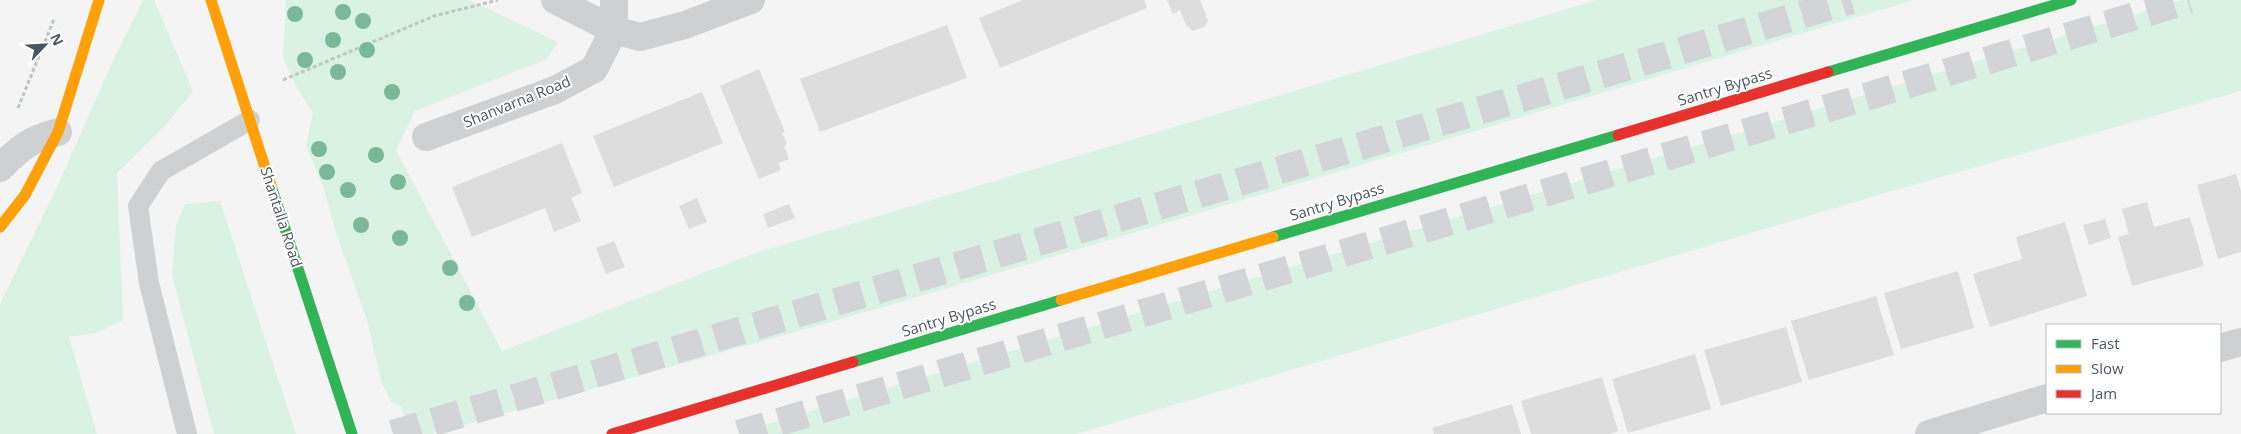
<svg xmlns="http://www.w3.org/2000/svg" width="2241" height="434" viewBox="0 0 2241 434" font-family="'Open Sans',sans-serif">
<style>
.green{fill:#d9f2e3}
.building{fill:#ddddde}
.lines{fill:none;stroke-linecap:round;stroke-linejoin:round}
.highway-tunnel{stroke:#d2d4d7;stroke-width:28;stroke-dasharray:28 14;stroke-linecap:butt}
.path{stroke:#bcc7c4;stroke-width:3;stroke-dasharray:4 2.5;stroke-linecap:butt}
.lane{stroke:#ced0d2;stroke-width:20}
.street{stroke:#ced0d2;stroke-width:28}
.fast{stroke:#30b455;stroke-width:11}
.slow{stroke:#ff9f0a;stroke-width:11}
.jam{stroke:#e5322d;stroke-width:11}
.tree{fill:#7ab899}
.labels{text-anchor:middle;stroke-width:4;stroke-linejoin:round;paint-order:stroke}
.street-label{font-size:15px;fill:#4a5661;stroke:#fff}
</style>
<rect width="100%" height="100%" fill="#f4f4f4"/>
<!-- green -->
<g class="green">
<path d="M143 0H154L193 91 166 125 117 173 123 320 96 333 69 337 97 434H0V304L60 181 114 58Z"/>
<path d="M286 0H469L558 42 547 59 415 111 396 150 502 351 755 253 1597 0H1914L894 304 432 434H410L401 406 392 403 381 381 367 320 335 230 323 186 306 145 313 113 297 88 283 57Z"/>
<path d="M2182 0H2241V91L1882 194 1076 434H741L744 431Z"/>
<path d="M220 201 296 434H214L172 275 176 225 185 204Z"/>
</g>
<!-- building -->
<g class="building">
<path d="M1023 0H1144L1147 8 1000 68 979 18Z"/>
<path d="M1167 0H1200L1208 21 1204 27 1193 31 1186 25 1180 10 1173 14Z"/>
<path d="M947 25 967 78 820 132 800 79Z"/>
<path d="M759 69 785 132 782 133 787 144 784 146 789 159 778 163 781 170 759 179 720 86Z"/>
<path d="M702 92 723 143 614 187 593 136Z"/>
<path d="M562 143 582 193 571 198 581 221 554 232 545 208 472 237 452 187Z"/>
<path d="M2236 174 2241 191V252L2218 259 2197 185Z"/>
<path d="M697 198 707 222 689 229 679 206Z"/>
<path d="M2147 202 2154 227 2190 217 2204 266 2132 286 2118 237 2129 234 2122 209Z"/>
<path d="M789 204 795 218 768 228 763 214Z"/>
<path d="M2105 219 2111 238 2089 245 2083 225Z"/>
<path d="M2065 222 2087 296 1990 327 1973 274 2022 259 2016 237Z"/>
<path d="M614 241 625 267 606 274 596 248Z"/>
<path d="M1958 271 1974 328 1901 349 1884 293Z"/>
<path d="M1876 296 1894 355 1809 380 1791 321Z"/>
<path d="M1786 327 1802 382 1721 406 1704 350Z"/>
<path d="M1695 354 1711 409 1628 433 1612 379Z"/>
<path d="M1602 377 1618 431 1610 434H1531L1521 401Z"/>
<path d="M1512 404 1521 434H1434L1432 428Z"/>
</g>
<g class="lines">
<!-- highway-tunnel -->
<g class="highway-tunnel">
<path d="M393 434 1851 0"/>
<path d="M739 434 2189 0"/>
</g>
<!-- path -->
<g class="path">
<path d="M283 80 434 16 498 0"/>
<path d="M18 108 54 19"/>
</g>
<!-- lane -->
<path class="lane" d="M187 434 149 283 138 206 161 171 250 120"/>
<!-- street -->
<g class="street">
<path d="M555 0 614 30 640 37 685 25 751 0"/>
<path d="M426 137 555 90 594 69 614 30V0"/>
<path d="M0 168C20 148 30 139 58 132"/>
<path d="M2220 348 2241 342"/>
<path d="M1929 434 2047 398"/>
</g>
<!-- fast -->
<g class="fast">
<path d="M1828 72 2071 0"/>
<path d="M271 186 352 434"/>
<path d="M1273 237 1618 135"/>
<path d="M853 362 1061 300"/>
</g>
<!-- slow -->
<g class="slow">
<path d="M211 0 271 186"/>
<path d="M0 227 25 195 58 132 99 0"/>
<path d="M1061 300 1273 237"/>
</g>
<!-- jam -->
<g class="jam">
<path d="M1618 135 1828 72"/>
<path d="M612 434 853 362"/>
</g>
</g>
<!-- trees -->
<g class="tree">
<circle cx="343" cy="12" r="8"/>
<circle cx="295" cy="14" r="8"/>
<circle cx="363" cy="21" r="8"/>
<circle cx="333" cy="40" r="8"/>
<circle cx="367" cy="50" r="8"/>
<circle cx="305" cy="60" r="8"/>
<circle cx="338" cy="72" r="8"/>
<circle cx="392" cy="92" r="8"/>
<circle cx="319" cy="149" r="8"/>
<circle cx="376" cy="155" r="8"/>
<circle cx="327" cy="172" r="8"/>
<circle cx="398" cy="182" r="8"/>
<circle cx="348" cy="190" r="8"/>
<circle cx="361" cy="225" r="8"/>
<circle cx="400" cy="238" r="8"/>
<circle cx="450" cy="268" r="8"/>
<circle cx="467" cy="303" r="8"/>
</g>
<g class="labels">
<!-- street labels -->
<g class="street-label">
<text transform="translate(1725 87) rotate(-17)" y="5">Santry Bypass</text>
<text transform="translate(517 102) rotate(-22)" y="5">Shanvarna Road</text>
<text transform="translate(1337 202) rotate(-17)" y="5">Santry Bypass</text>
<text transform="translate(281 217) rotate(72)" y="5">Shantalla Road</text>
<text transform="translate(949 318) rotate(-17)" y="5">Santry Bypass</text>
</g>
</g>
<!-- legend -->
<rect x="2046" y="324" width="175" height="90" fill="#ffffff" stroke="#b7bbc0"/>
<rect x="2056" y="340" width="25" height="8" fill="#30b455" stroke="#b7bbc0"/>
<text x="2091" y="349" font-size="15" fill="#4a5661">Fast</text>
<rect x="2056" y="365" width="25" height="8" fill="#ff9f0a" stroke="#b7bbc0"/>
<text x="2091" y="374" font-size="15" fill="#4a5661">Slow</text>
<rect x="2056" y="390" width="25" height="8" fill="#e5322d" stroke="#b7bbc0"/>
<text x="2091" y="399" font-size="15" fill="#4a5661">Jam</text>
<!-- north arrow -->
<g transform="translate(45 45) rotate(65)" stroke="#ffffff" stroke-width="4" paint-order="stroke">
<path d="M0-4L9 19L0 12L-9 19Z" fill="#4a5661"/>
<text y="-8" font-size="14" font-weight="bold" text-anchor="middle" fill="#4a5661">N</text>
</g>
</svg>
